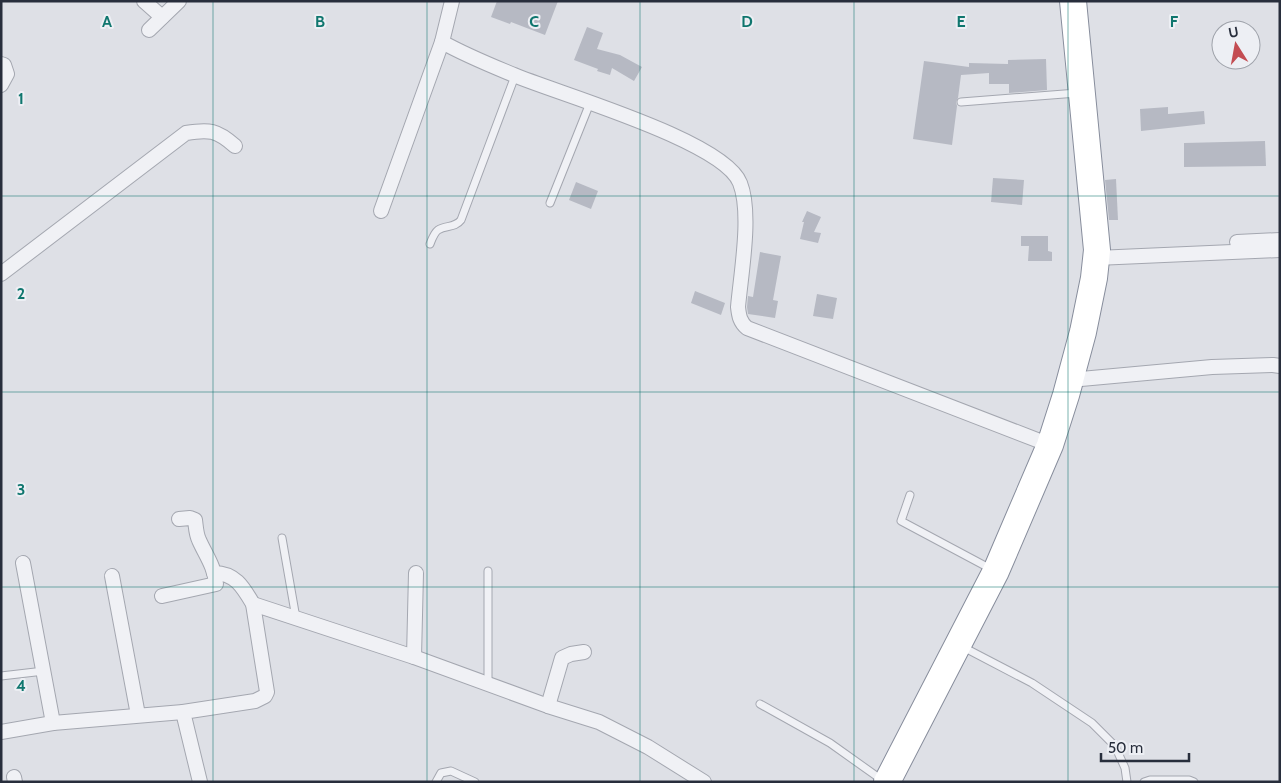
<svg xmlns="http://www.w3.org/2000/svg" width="1281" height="783" viewBox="0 0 1281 783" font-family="Cabin,sans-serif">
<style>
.building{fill:#b6b9c3}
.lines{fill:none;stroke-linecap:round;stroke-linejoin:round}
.lane-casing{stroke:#a4a7b0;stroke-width:9}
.street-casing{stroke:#a4a7b0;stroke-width:16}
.highway-casing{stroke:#878d9c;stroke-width:28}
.lane{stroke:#f0f1f5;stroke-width:7}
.street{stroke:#f0f1f5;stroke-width:14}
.highway{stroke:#fff;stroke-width:26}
.grid{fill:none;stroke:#0f766e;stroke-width:1;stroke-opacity:0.55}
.grid-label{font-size:16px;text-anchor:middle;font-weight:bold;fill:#0f766e;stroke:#edeff4;stroke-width:4;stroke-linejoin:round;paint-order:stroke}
</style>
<rect width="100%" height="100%" fill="#dee0e6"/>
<!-- building -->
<g class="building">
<path d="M497 1H558L545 35 511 22 510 24 491 17Z"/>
<path d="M587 27 603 33 597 49 620 55 642 67 634 81 612 68 610 75 597 71 598 69 574 60Z"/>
<path d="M1046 59 1047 90 1009 93V84H989V73L961 75 958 98 956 102 957 106 952 145 913 139 924 61 969 67V63L1008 64V60Z"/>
<path d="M1168 107V114L1204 111 1205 124 1141 131 1140 109Z"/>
<path d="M1265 141 1266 166 1184 167V143Z"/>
<path d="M993 178 1024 180 1022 205 991 202Z"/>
<path d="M1116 179 1118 220H1109L1105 180Z"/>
<path d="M576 182 598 191 591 209 569 200Z"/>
<path d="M807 211 821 217 814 232 821 233 818 243 800 239 804 222H802Z"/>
<path d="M1021 236H1048V251L1052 252V261H1028L1029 246H1021Z"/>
<path d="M760 252 781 256 773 300 778 301 775 318 748 314 747 307 748 296 753 297Z"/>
<path d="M695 291 725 303 721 315 691 303Z"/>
<path d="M817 294 837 298 833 319 813 316Z"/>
</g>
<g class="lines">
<!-- lane casing -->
<g class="lane-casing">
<g id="lane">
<path d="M961 102 1077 93"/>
<path d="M550 203 590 103"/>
<path d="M430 244C432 239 434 233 438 230 446 225 455 228 461 220L515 76"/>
<path d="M910 495 901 521 991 569"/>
<path d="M282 538 296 618"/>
<path d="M963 647 1032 683 1092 723 1115 746 1125 768 1127 782"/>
<path d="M1 676 44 671"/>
<path d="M488 684V571"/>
<path d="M760 704 830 743 882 780"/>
<path d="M436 782 441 773 451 771 475 782"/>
<path d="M1144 782 1150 780H1189L1194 782"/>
</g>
</g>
<!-- street casing -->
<g class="street-casing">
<g id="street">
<path d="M144 1 162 17"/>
<path d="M452 1 442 42C465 55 490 65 514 75 559 94 724 141 740 183 752 213 741 273 738 307 739 316 740 322 747 328L1050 445"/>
<path d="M149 30 179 1"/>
<path d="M1 64 4 65 7 74 1 85"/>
<path d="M381 211 442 42"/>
<path d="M1237 242 1280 240"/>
<path d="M1096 258 1280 250"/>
<path d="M1 274 186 133C209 129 217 130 235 146"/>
<path d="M1070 380 1212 367 1273 365 1280 366"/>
<path d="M112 576 138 715"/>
<path d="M162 596 216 584C215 567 205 554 199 540 196 534 196 527 195 520L190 518 179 519"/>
<path d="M253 604 414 657 548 706 599 722 648 747 704 782"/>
<path d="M414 657 416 573"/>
<path d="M548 706 562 658 571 654 584 652"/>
<path d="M53 723 183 712"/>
<path d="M1 732 53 723 23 563"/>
<path d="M14 777 15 782"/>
<path d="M200 782 183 712 255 701 265 696 267 692 253 604C243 587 235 573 214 573"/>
</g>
</g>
<!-- highway casing -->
<g class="highway-casing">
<path id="highway" d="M887 782 996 571 1050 445 1066 395 1083 332 1094 278 1097 250 1073 1"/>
</g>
<!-- lane -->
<use href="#lane" class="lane"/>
<!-- street -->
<use href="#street" class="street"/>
<!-- highway -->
<use href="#highway" class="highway"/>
</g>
<!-- grid -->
<path class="grid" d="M213 1V782M427 1V782M640 1V782M854 1V782M1068 1V782M1 196H1280M1 392H1280M1 587H1280"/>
<g class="grid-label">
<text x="107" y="27">A</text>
<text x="320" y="27">B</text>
<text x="534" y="27">C</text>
<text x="747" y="27">D</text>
<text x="961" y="27">E</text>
<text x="1174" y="27">F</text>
<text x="21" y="104">1</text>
<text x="21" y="299">2</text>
<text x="21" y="495">3</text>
<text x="21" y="691">4</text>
</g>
<!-- border -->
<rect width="1281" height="783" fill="none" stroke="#282e3c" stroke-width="5"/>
<!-- north arrow -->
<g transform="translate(1236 45) rotate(349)"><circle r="24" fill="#edeff4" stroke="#9ea2aa"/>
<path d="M0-4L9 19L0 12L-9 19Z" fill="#c34c52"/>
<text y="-8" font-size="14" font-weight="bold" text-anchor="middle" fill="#282e3c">U</text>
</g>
<!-- scale -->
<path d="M1101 753v8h88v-8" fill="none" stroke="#282e3c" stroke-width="2.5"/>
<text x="1108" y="753" font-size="15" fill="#282e3c" stroke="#edeff4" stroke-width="4" paint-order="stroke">50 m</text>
</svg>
